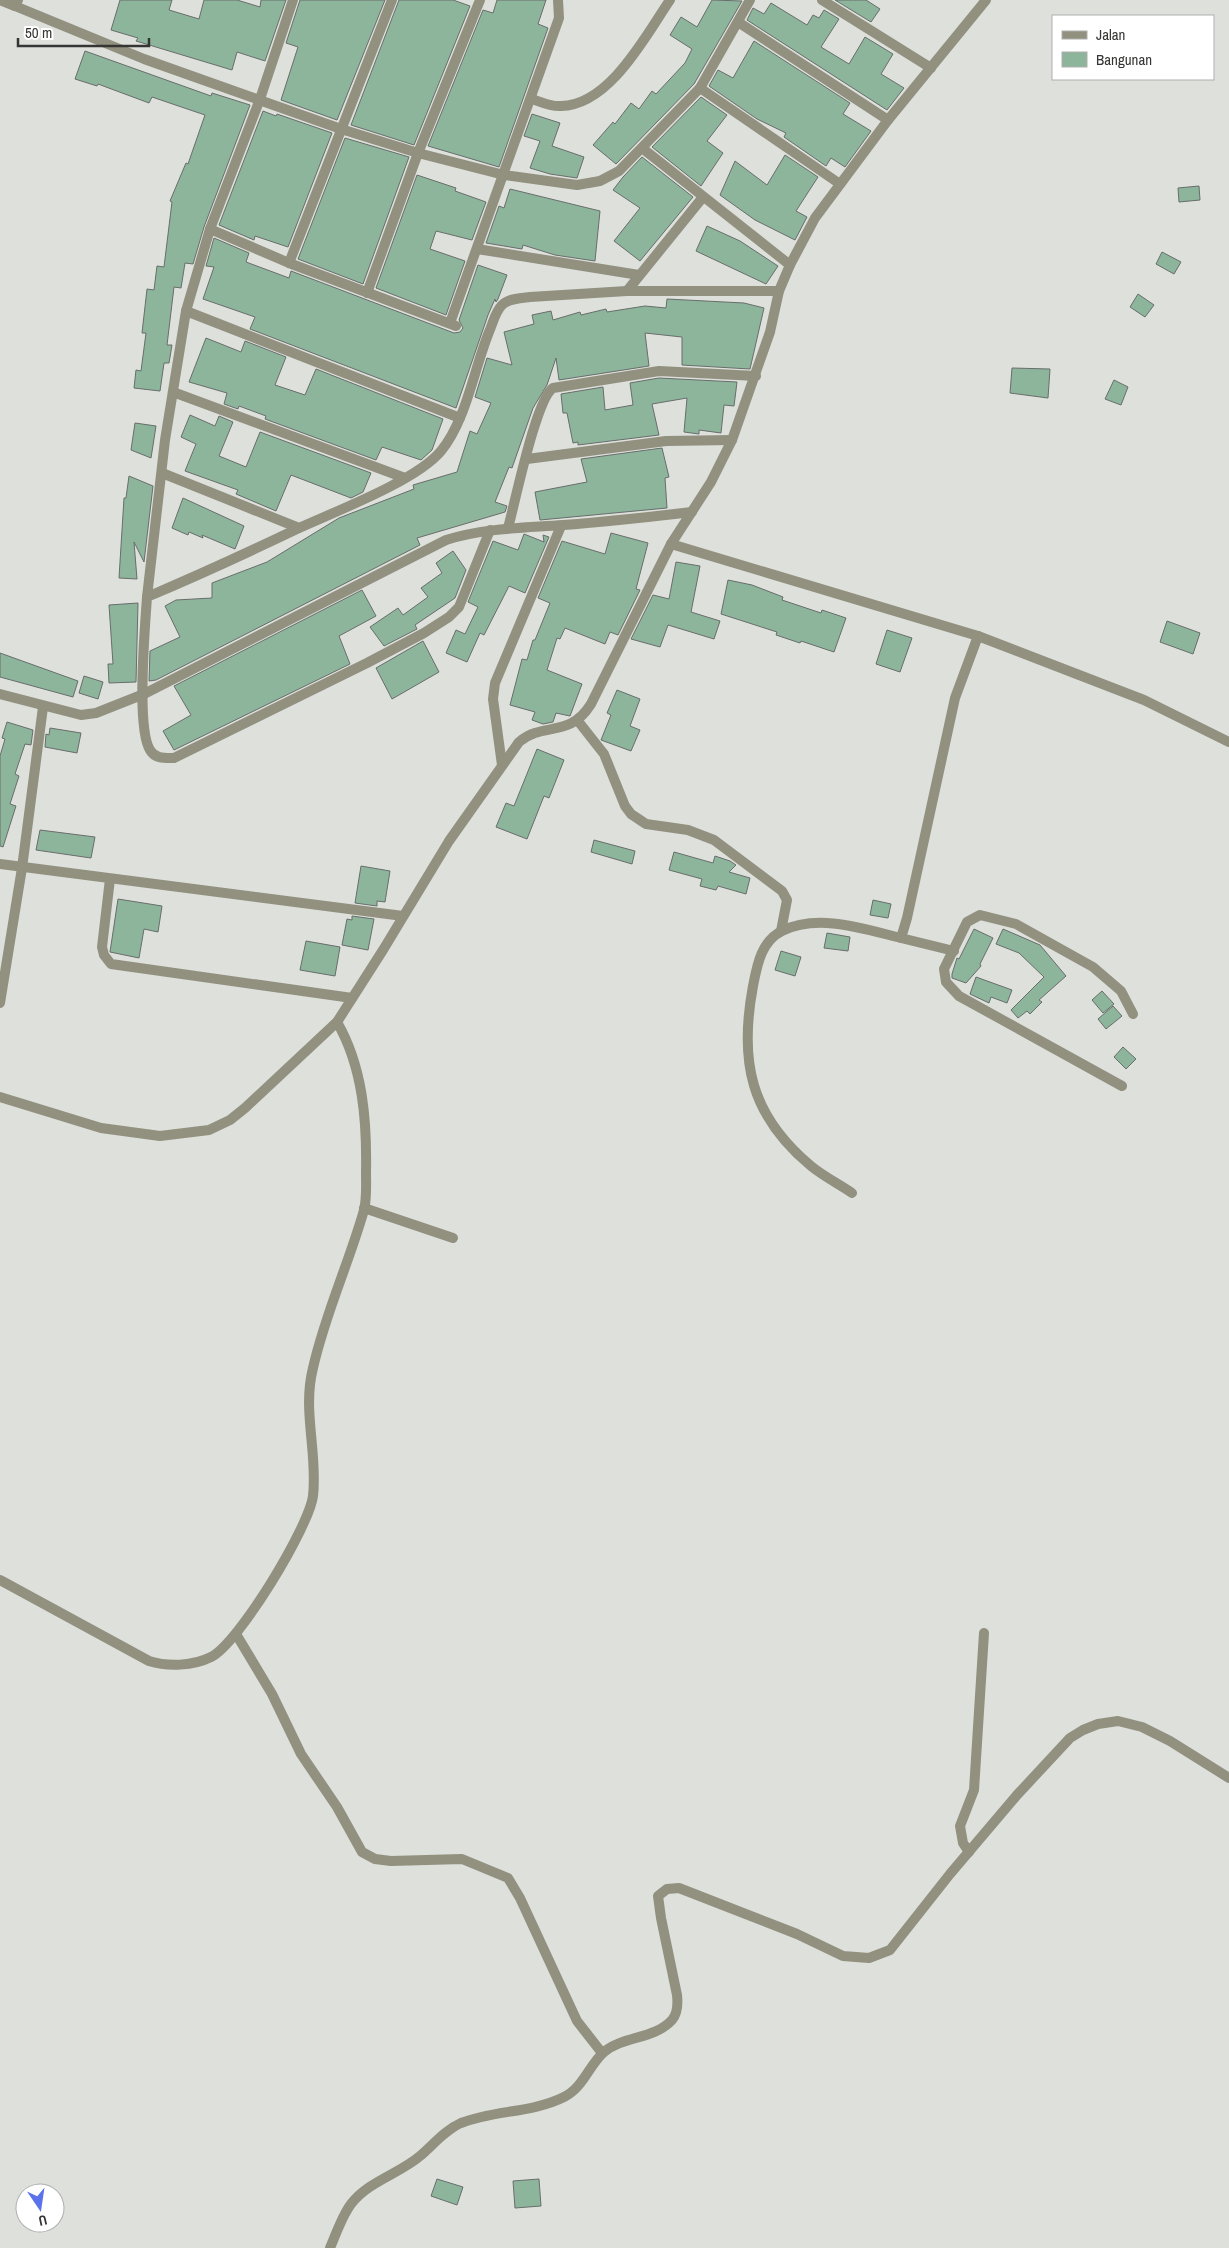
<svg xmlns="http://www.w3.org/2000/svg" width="1229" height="2248" viewBox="0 0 1229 2248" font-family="'Archivo Narrow',sans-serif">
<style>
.building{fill:#8cb59c;stroke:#696d6b}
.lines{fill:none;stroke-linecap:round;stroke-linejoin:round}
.minor{stroke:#92907f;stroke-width:10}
</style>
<rect width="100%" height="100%" fill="#dde0db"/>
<!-- building -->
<g class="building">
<path d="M120 0H172L169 10 199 19 204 0H237L260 7 261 0H286L265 61 237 52 232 70 136 41 138 38 111 30Z"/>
<path d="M300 0H385L337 120 281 100 298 47 286 43Z"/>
<path d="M399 0H453L470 6 414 145 351 125Z"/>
<path d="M497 0H546L538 24 548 28 499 167 428 146 483 10 493 13Z"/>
<path d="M712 0 742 1 694 84 616 164 593 145 613 122 615 124 631 103 639 109 652 91 656 94 685 63 692 49 670 35 681 17 697 27Z"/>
<path d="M835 0H866L880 9 871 22Z"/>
<path d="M771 3 807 25 813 15 819 18 824 10 839 19 821 47 849 64 865 37 893 54 881 74 904 88 887 110 747 20 753 8 764 14Z"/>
<path d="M754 41 850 103 843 114 871 131 845 167 831 158 826 166 784 137 786 133 757 119 709 86 718 70 733 78Z"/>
<path d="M85 51 211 96 212 93 250 105 204 227 193 264 185 263 181 288 174 287 167 345H172L169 363H164L160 391 134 388 136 370 141 371 146 333H142L147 289 154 290 157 266 164 267 172 202 170 201 186 163 188 164 205 115 152 97 149 103 98 84 97 86 75 79Z"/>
<path d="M701 97 727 115 707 141 723 153 701 186 652 147Z"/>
<path d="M263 111 276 116 277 114 332 133 288 247 255 236 254 240 219 225Z"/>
<path d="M532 114 560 123 552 146 584 157 577 178 550 174 530 168 540 141 524 136Z"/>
<path d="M345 138 409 157 363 284 298 259Z"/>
<path d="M785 155 818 177 796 211 807 217 795 240 755 220 720 195 735 161 767 185Z"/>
<path d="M642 157 693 197 640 261 614 241 640 208 613 190 623 177Z"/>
<path d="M417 175 456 188 455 191 486 202 472 240 436 231 430 249 465 261 446 315 376 288Z"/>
<path d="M1199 186 1200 200 1179 202 1178 188Z"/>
<path d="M510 189 600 211 595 261 555 255 523 245 522 249 486 243 499 206 504 208Z"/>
<path d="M707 226 740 241 778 266 766 284 696 251Z"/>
<path d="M214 238 249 253 246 262 289 278 291 271 454 333 460 332 463 328 459 320 478 265 507 275 498 299 496 302 495 299 488 315 456 408 250 329 255 317 203 299 214 267 206 266Z"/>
<path d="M1162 252 1181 262 1174 274 1156 264Z"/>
<path d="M1138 294 1154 305 1145 317 1130 307Z"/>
<path d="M667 299 744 303 764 308 750 369 682 365V337L645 333 649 366 559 380 556 358 547 385 533 408 512 468 509 467 495 502 507 506 505 512 417 538 420 545 156 680 149 681 150 651 180 637 165 606 176 600 212 598V583L267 562 339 518 414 489 413 485 457 472 470 431 477 434 491 403 475 397 487 358 512 365 504 332 534 324 532 315 551 311 553 320 580 312 581 315 606 309 607 312 645 306 666 308Z"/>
<path d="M206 338 241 352 245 341 286 357 275 385 305 395 316 369 443 419 432 450 421 460 382 447 376 460 265 419 266 416 239 406 238 409 224 404 227 393 189 382Z"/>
<path d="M1012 368 1050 369 1048 398 1010 393Z"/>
<path d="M659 378 737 382 734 406 724 405 721 433 699 430V434L684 432 687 398 652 404 659 435 578 445V442L573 443 567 413H563L561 394 603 387 605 410 633 405 630 383Z"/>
<path d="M1114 380 1128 387 1121 405 1105 399Z"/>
<path d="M190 415 215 426 219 416 233 422 219 456 246 467 260 432 371 473 363 492 351 498 291 475 276 511 236 494 238 490 185 471 196 444 181 437Z"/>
<path d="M135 423 156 426 151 458 131 450Z"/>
<path d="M662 448 669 477 665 478 667 508 540 520 535 492 587 482 581 459Z"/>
<path d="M129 476 153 486 144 562 134 542 137 579 119 578 124 498H126Z"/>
<path d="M183 498 244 526 235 549 202 535 203 538 189 532 188 535 172 528Z"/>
<path d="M611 533 648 543 636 589 640 590 618 635 610 632 605 644 565 628 560 639 557 638 547 670 582 684 570 716 556 713 553 722 543 724 532 720 535 712 510 705 522 659 527 660 533 640H535L550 603 538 598 562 541 605 554Z"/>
<path d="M524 534 544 542 543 535 549 537 525 593 509 586 484 635 480 633 467 662 446 653 456 630 465 634 478 607 468 602 493 541 518 550Z"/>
<path d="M453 551 466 570 455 598 415 625 417 629 384 646 370 627 398 608 403 615 428 597 421 588 442 573 436 563Z"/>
<path d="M676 562 700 566 691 612 720 621 714 639 668 625 660 647 631 639 653 595 669 599Z"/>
<path d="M728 580 752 585 783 597 782 600 821 613 822 610 846 618 834 652 801 641 800 643 776 635 777 632 721 614Z"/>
<path d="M362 590 376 616 339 636 350 664 174 750 163 731 191 715 174 686Z"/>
<path d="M138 603 136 682 109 683 108 664H113L109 605Z"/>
<path d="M1167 621 1200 633 1193 654 1160 642Z"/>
<path d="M887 630 912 638 900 672 876 664Z"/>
<path d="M423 641 439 672 392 699 376 668Z"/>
<path d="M0 653 78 681 73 697 0 677Z"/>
<path d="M84 676 103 682 98 699 79 693Z"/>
<path d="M617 690 640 699 630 726 640 730 631 751 601 740 611 715 607 713Z"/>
<path d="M7 722 33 730 31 745 25 744 15 774 19 776 10 804 16 806 3 847 0 846V756L5 739 2 738Z"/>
<path d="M50 728 81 733 77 753 45 747 46 734 49 735Z"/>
<path d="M537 749 564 760 549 798 544 796 527 839 496 827 506 803 514 806Z"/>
<path d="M40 830 95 837 91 858 36 850Z"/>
<path d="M594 840 635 851 632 864 591 852Z"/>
<path d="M674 852 713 863 715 856 730 861 736 865 729 872 750 878 746 894 718 886 716 890 700 886 702 879 669 870Z"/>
<path d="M361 866 390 871 385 902 377 901V906L355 903Z"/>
<path d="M118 899 162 906 158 932 144 929 139 958 110 952Z"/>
<path d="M873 900 891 904 888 918 870 915Z"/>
<path d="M352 916 374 919 368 950 342 945 347 919 352 920Z"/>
<path d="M974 929 993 938 980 964 981 966 966 983 952 978V974L957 958 959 959Z"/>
<path d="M1003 929 1040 945 1066 976 1039 1000 1042 1002 1030 1014 1027 1011 1018 1018 1011 1010 1044 977 1019 953 996 944Z"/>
<path d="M827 933 850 937 848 951 824 948Z"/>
<path d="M306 941 340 947 335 976 300 970Z"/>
<path d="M781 951 801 957 795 976 775 970Z"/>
<path d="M976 977 1012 990 1007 1003 991 997 989 1003 970 994Z"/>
<path d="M1102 991 1114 1004 1103 1013 1092 1000Z"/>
<path d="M1113 1006 1122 1016 1106 1029 1098 1019Z"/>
<path d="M1123 1047 1136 1059 1126 1069 1114 1057Z"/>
<path d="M437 2179 463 2187 457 2205 431 2196Z"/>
<path d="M539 2179 541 2206 515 2208 513 2181Z"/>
</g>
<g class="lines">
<!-- minor -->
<g class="minor">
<path d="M0 0 15 6"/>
<path d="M18 0 15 6 144 59 341 129 418 153 504 175 577 185 600 181 619 171 700 88 750 0"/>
<path d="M822 0 931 68"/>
<path d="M738 22 888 120"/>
<path d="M700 88 840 184"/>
<path d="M532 99C541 102 551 107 561 106 610 105 646 35 670 0"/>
<path d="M642 148 790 265"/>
<path d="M210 229 289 263 456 326"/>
<path d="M477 249 639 275"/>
<path d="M289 263 392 0"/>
<path d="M627 291 703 197"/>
<path d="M367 293 418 153 480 0"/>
<path d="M186 311 460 418"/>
<path d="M450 323 559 18 558 0"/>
<path d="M173 392 405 478"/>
<path d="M527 459 666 441 732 440"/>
<path d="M162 473 299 528"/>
<path d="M508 528C515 503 536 399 553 388L659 371 756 376"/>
<path d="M490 530 459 607 449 617 424 633 367 663 174 758C165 758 155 759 150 750 136 728 145 627 147 597 199 575 249 552 299 528 336 511 416 481 441 451 466 421 474 369 489 332 493 323 495 312 502 305 509 298 521 298 530 297L627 291H779"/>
<path d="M671 544 978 636 1144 700 1229 742"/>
<path d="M147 597 165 440 186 311 210 229 260 99 293 0"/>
<path d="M0 694 81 715 96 713 144 694 446 540C484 528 523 528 563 525 606 522 649 517 692 512"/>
<path d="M578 721 604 754 625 806 631 814 646 824 688 830 714 840 782 891 787 900 781 931"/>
<path d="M502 765 493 699 495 683 561 526"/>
<path d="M0 864 403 916"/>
<path d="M110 879 102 947 104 955 111 964 352 998"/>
<path d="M954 951 901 938 907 918 955 698 978 636"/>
<path d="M0 1003 22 868 43 707"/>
<path d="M1122 1086 959 996 946 982 944 969 967 922 980 915 1016 924 1093 967 1121 991 1133 1014"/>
<path d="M0 1097 101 1128 160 1136 209 1130 230 1120 245 1108 337 1022 383 950 449 841 519 742C544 721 569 739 591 704L671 544 711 482 732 440 770 332 779 291 790 265 815 218 888 120 986 0"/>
<path d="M852 1193C839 1184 823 1176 811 1166 750 1115 739 1061 753 986 757 966 761 941 782 931 818 913 864 929 901 938"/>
<path d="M364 1208 453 1238"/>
<path d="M0 1580 149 1661C168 1667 193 1666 211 1657 239 1643 309 1527 313 1496 318 1453 302 1411 313 1368 325 1314 349 1263 364 1210 367 1198 366 1184 366 1172 367 1121 363 1067 337 1022"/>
<path d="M236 1634 272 1694 301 1754 337 1807 362 1852 375 1859 391 1861 462 1859 508 1878 520 1898 577 2021 602 2053"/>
<path d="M969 1852 963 1843 960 1826 974 1790 984 1633"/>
<path d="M330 2248C336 2234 342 2216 351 2204 369 2181 399 2174 420 2156 433 2145 445 2130 461 2123 494 2110 532 2113 564 2097 583 2088 589 2065 604 2052 623 2036 655 2039 672 2020 678 2013 678 2004 677 1995L661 1918 658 1896 667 1889 679 1888 797 1934 843 1956 869 1958 890 1950 950 1874 1017 1795 1070 1738 1083 1730 1098 1724 1118 1721 1142 1727 1170 1741 1229 1778"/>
</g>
</g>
<!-- legend -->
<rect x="1052" y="15" width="162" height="65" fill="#ffffff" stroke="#aeafae"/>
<rect x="1062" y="31" width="25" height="8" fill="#92907f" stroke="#aeafae"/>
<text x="1096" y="40" font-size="15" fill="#353634">Jalan</text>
<rect x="1062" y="52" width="25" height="15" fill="#8cb59c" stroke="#aeafae"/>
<text x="1096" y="65" font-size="15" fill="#353634">Bangunan</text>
<!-- north arrow -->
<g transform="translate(40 2208) rotate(167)"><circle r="24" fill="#ffffff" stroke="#aeafae"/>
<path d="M0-4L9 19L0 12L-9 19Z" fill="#5a73ea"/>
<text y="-8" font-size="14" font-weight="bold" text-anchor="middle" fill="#353634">U</text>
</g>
<!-- scale -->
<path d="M18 38v8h131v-8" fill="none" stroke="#353634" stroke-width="2.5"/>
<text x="25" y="38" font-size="15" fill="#353634" stroke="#ffffff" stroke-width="4" paint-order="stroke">50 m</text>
</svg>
